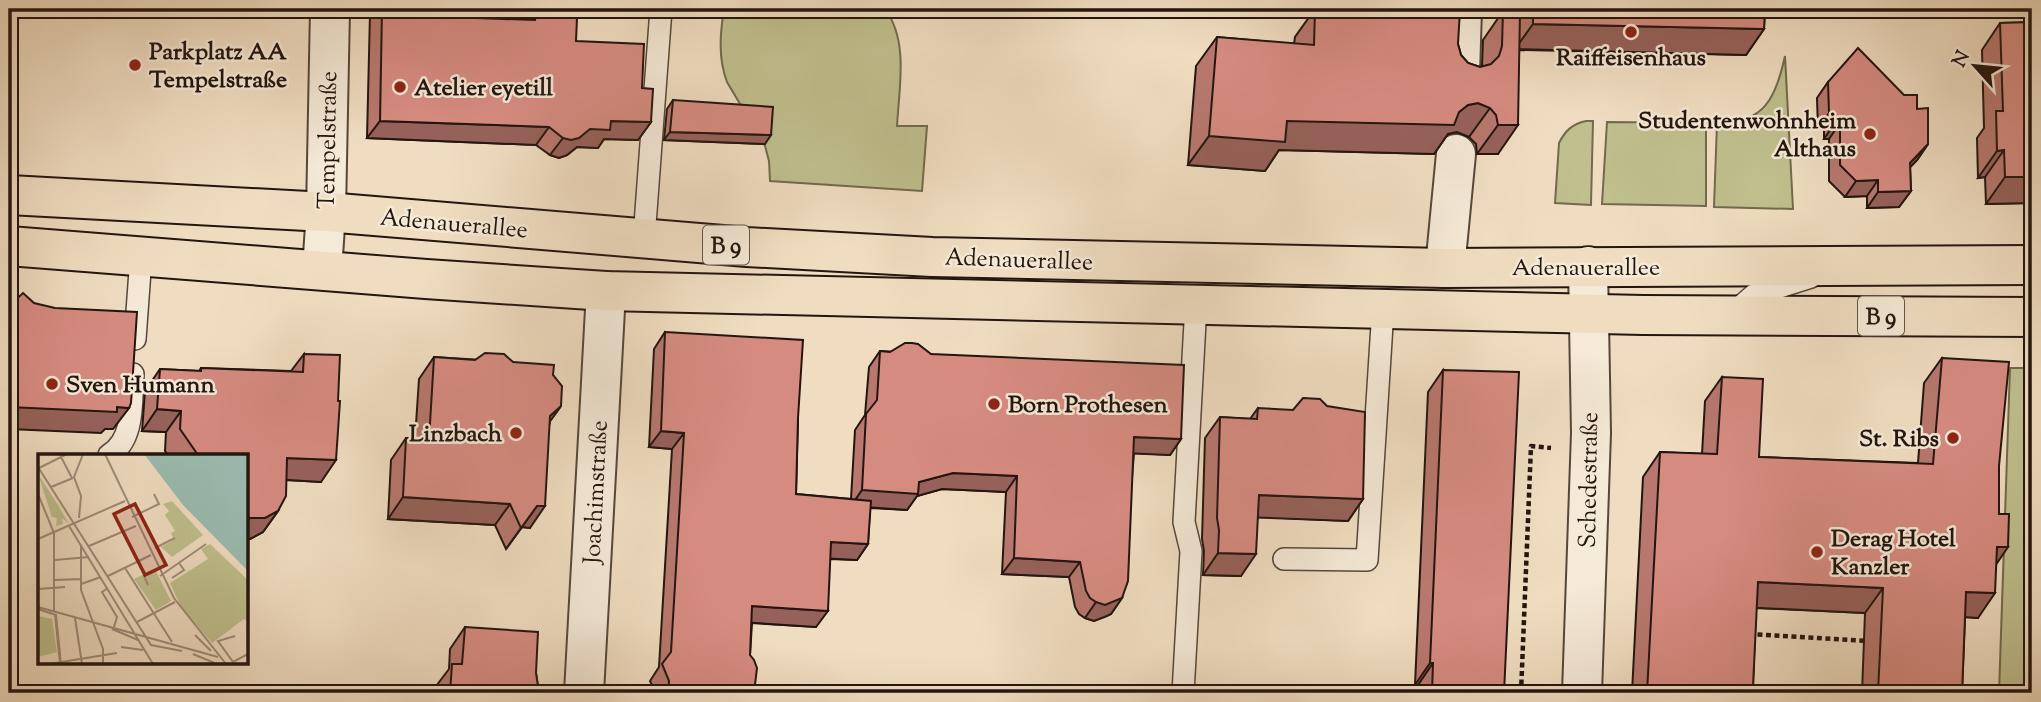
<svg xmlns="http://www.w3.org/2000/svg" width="2041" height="702" viewBox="0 0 2041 702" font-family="'Sorts Mill Goudy',serif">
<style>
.green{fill:#c0bf8e;stroke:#726a4e;stroke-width:2}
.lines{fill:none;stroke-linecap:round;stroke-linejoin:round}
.lane-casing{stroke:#56473c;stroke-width:24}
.street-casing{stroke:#56473c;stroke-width:42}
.primary-casing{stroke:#23150f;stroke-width:42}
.path{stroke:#23150f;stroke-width:4.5;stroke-dasharray:5 3.5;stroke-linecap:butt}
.lane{stroke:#f5e9d7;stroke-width:21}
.street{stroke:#f5e9d7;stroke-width:38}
.primary{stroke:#f0ddc1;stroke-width:38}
.wall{fill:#b8786f;stroke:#23150f;stroke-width:2}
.shaded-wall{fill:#96615a;stroke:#23150f;stroke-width:2}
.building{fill:#d68b81;stroke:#23150f;stroke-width:2}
.poi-dot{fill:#8f2418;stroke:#f5e9d7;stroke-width:2.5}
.labels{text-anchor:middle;stroke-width:5;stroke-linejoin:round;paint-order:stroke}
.shield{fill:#f5e9d7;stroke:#62554b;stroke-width:2}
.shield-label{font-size:23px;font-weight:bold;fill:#23150f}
.poi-label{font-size:24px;font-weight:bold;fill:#23150f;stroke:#f5e9d7;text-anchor:start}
.street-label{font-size:24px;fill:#23150f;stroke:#f5e9d7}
.inset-road{fill:none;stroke:#9e8d7a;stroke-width:2}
.view{fill:#8f2418;fill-opacity:0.15;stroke:#8f2418;stroke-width:3.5}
.inset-edge{fill:none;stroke:#23150f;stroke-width:3.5}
</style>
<rect width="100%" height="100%" fill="#f0ddc1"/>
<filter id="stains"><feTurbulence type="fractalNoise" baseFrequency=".00286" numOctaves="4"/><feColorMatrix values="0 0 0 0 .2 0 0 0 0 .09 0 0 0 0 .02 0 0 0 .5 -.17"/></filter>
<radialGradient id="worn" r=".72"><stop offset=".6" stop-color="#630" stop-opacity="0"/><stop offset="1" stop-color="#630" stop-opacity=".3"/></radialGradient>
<!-- green -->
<g class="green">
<path d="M724 9H885C909 41 899 88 897 126H927L922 191 770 181 769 161 765 146 727 82C718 58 720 34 724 9Z"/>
<path d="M1785 56 1793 209 1714 207 1717 123C1764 124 1776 98 1785 56Z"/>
<path d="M1586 121H1593L1591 205 1555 203 1559 143C1565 131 1572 124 1586 121Z"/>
<path d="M1607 122 1706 123V206L1602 204Z"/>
<path d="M2010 368H2032V693H1999Z"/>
</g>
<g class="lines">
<!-- lane casing -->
<g class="lane-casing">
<g id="lane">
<path d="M644 238 661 9"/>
<path d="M1731 315 1754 295 1811 277"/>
<path d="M135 339 141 257"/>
<path d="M109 455C135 440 131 401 133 374"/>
<path d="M1284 559 1367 560 1383 309"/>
<path d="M1183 693 1191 551 1184 522 1196 304"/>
</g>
</g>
<!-- street casing -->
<g class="street-casing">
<g id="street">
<path d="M1460 74 1462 9"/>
<path d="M1445 268 1456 154"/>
<path d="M322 270 326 212 330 9"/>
<path d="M584 693 606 291"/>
<path d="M1582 693 1591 433 1588 266"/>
</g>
</g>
<!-- primary casing -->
<g class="primary-casing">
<g id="primary">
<path d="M9 195 326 212 747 247 932 257 1445 268 2032 265"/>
<path d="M9 246 426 279 606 291 1643 315 2032 317"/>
</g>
</g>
<!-- path -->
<g class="path">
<path d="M1749 634 1870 641"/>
<path d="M1521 693 1531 446 1551 448"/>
</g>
<!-- lane -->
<use href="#lane" class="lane"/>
<!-- street -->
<use href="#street" class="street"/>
<!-- primary -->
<use href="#primary" class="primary"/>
</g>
<!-- wall -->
<g class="wall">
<path d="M373 9H449V17L533 20 536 16 576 41 642 88 651 122 638 140 604 139 598 148 577 147 567 155 559 158 550 155 536 145 367 138 370 13Z"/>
<path d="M1315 9 1458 44 1461 55 1468 63 1480 67 1482 66 1483 40 1503 11H1516V9H1765L1764 29 1746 55 1519 50 1498 154H1477L1476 144 1469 137 1457 132 1448 134 1434 154 1279 150 1265 171 1188 165 1196 66 1217 37 1294 44 1295 37Z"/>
<path d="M1912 9H1949L1945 15 1912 16Z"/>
<path d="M2032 22V203L1986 204 1985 177 1978 178 1977 138 1984 128 1982 50 2000 23Z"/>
<path d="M1828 82 1917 109 1928 144 1917 160 1910 167 1911 191 1899 207 1867 208V196L1845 197 1829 181V139H1824V129H1818L1817 98Z"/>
<path d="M673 100 765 144 664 140 667 109Z"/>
<path d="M665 332 798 418 796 494 851 499 855 430 865 415 869 367 880 351 931 354 1181 439 1170 455 1134 453 1122 598 1111 614 1094 621 1085 618 1079 614 1075 607 1069 577 1002 574 1006 492 942 489 917 496 907 510 870 508 868 544 857 560 830 559 816 627 752 623 750 655 754 693H656L650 681 659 667 672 449 649 447 654 349Z"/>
<path d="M304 354 321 482 286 480 278 511 263 532 250 539H247V455H168L165 451 166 432 142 431 145 391 160 369 199 371 201 368 291 371Z"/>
<path d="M434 357 513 362 553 375 561 406 550 421 530 528 522 527 506 549 495 525 388 519 391 460 406 438 415 439 419 379Z"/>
<path d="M1942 358 1999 466 1996 564 1978 618 1965 617 1962 693H1862L1865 613 1756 608 1753 686 1761 693H1632L1643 477 1660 452 1702 454 1705 401 1722 377 1759 457 1918 463 1924 383Z"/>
<path d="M1443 370 1504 693H1418V685H1415L1428 392Z"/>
<path d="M1258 408 1363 499 1348 521 1258 517 1241 576 1203 575 1204 551 1202 539 1205 438 1220 417 1250 419Z"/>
<path d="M465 627 536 673 539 693H436L437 685 449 669 450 649Z"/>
</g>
<!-- shaded-wall -->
<g class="shaded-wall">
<path d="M1917 9H1949L1945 15 1912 16Z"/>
<path d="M1533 24 1764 29 1746 55 1515 49Z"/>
<path d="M1478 103 1490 108 1469 137 1457 132 1448 134 1434 154 1279 150 1265 171 1188 165 1209 136 1287 121 1459 112 1468 105Z"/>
<path d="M1829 113H1835L1824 129H1818Z"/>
<path d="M380 121 549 127 536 145 367 138Z"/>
<path d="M611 121 651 122 638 140 604 139 598 148 577 147 567 155 559 158 550 155 563 138Z"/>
<path d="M1835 123H1840L1829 139H1824Z"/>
<path d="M1498 125H1518L1498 154H1477Z"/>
<path d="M670 132 771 135 765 144 664 140Z"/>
<path d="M1928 144 1917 160 1899 179 1910 163Z"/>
<path d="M2004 150 1985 177 1978 178 1997 151Z"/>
<path d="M2005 177H2032V203L1986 204Z"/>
<path d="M1878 180 1867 196 1845 197 1856 181Z"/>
<path d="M1911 191 1899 207 1867 208 1878 192Z"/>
<path d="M561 406 546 427 550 416Z"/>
<path d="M9 407H117L129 408 113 429H105L101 433 9 429Z"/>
<path d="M157 409 181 411 166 432 142 431Z"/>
<path d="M661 431 684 433 672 449 649 447Z"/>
<path d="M1134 437 1181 439 1170 455 1123 453Z"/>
<path d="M287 458 336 460 321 482 272 479Z"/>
<path d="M953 473 1017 476 1006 492 942 489 917 496 907 510 851 506 862 490 919 482Z"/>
<path d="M1259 495 1363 499 1348 521 1244 517Z"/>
<path d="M403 497 510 504 495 525 388 519Z"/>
<path d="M537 506H545L530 528 522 527 506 549Z"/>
<path d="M278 511 263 532 250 539H247V522L250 518Z"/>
<path d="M831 542 868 544 857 560 819 558Z"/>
<path d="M1997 547H2008L1991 572Z"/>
<path d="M1218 553 1256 554 1241 576 1203 575Z"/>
<path d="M1014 558 1080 562 1069 577 1002 574Z"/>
<path d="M1758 582 1883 588 1865 613 1740 607Z"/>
<path d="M1966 592 1995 593 1978 618 1949 616Z"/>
<path d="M1122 598 1111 614 1107 616 1094 621 1085 618 1096 602Z"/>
<path d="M752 606 828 611 816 627 741 622Z"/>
<path d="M1430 663H1433L1418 685H1415Z"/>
</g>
<!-- building -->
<g class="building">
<path d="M382 9H449V17L535 20 536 16 577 18 576 41 644 44 642 88 653 89 651 122 611 121 610 130 590 129 579 138 571 140 563 138 549 127 380 121Z"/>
<path d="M1315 9 1460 10 1458 44 1461 55 1468 63 1480 67 1491 64 1499 56 1502 46 1503 11H1520L1518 125H1498L1496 115 1490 108 1478 103 1468 105 1459 112 1454 125 1287 121 1285 142 1209 136 1217 37 1314 45Z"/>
<path d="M1533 9H1765L1764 29 1533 24Z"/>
<path d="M2032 22V177H2005L2004 150 1997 151 1996 111H2003L2000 23Z"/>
<path d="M1858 48 1904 95H1917V109L1928 108V144L1910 163 1911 191 1878 192V180L1856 181 1840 165V123H1835V113H1829L1828 82Z"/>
<path d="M673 100 773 107 771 135 670 132Z"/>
<path d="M23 293 34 303 55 308 137 312 131 403 129 408 117 407V412L9 407V306Z"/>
<path d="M665 332 803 340 798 418 796 494 871 501 868 544 831 542 828 611 752 606 750 655 754 660 757 668 754 693H668L669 681 662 664 671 652 684 433 661 431Z"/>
<path d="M905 343H912L918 344 931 354 1184 365 1181 439 1134 437 1128 581 1122 598 1105 605 1096 602 1090 598 1086 591 1080 562 1014 558 1017 476 953 473 919 482 918 494 862 490 866 414 877 400 880 351 890 352Z"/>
<path d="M485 353 504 354 513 362 554 365 553 375 562 386 561 406 550 416 545 506H537L521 528 510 504 403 497 406 438 429 440 434 357 475 360Z"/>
<path d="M304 354 340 355 338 401H340L336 460 287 458 286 496 278 511 265 518H250L247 516V455H198L180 429 181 411 157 409 160 369 201 371V368L303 372Z"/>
<path d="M1942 358 2009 362 1999 466V514H2009L2008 547H1997L1995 593 1966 592 1962 693H1878L1883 588 1758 582 1753 686 1761 687V693H1647L1660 452 1717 454 1722 377 1763 379 1759 457 1933 464Z"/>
<path d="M1443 370 1519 372 1504 693H1432L1433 663H1430Z"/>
<path d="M1303 398 1320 399 1327 406 1365 412 1363 499 1259 495 1256 554 1218 553 1219 530 1217 518 1220 417 1257 419 1258 408 1293 410Z"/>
<path d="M465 627 538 632 536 673 539 693H450L452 664H462Z"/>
</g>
<!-- markers -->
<g class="poi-dot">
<circle cx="1631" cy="32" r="7"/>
<circle cx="135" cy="65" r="7"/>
<circle cx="400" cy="87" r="7"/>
<circle cx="1870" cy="134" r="7"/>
<circle cx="52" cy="384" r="7"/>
<circle cx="994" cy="404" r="7"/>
<circle cx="516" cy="433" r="7"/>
<circle cx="1953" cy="438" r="7"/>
<circle cx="1817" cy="552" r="7"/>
</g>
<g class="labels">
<!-- shield labels -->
<g class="shield">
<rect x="703" y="225.5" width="46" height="39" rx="5"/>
<rect x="1858" y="296.5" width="46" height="39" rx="5"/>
</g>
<g class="shield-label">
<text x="726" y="253">B 9</text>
<text x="1881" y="324">B 9</text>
</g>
<!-- poi labels -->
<g class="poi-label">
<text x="149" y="59">Parkplatz AA<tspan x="149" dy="28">Tempelstraße</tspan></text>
<text x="1631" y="65" text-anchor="middle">Raiffeisenhaus</text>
<text x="414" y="95">Atelier eyetill</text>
<text x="1856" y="128" text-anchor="end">Studentenwohnheim<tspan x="1856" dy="28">Althaus</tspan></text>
<text x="66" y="392">Sven Humann</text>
<text x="1008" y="412">Born Prothesen</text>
<text x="502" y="441" text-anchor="end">Linzbach</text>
<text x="1939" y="446" text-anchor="end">St. Ribs</text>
<text x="1831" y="546">Derag Hotel<tspan x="1831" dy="28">Kanzler</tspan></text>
</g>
<!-- street labels -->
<g class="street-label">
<text transform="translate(327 140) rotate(-89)" y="8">Tempelstraße</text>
<text transform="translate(454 223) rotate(5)" y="8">Adenauerallee</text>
<text transform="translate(1019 259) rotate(2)" y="8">Adenauerallee</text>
<text x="1586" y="275">Adenauerallee</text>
<text transform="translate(1588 480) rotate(-89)" y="8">Schedestraße</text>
<text transform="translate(595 492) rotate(-87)" y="8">Joachimstraße</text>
</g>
</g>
<!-- overview -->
<g transform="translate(38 454)">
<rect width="210" height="210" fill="#f0ddc1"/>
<path d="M0 20 20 51 31 70 24 64 25 70 18 72 19 64 14 63ZM134 47 165 81 134 103 123 93 136 86 133 79 137 77 127 61 131 57 125 50ZM172 90 210 126V168L206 165 174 189 144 155 132 129 170 105 163 95ZM117 115 133 147 118 156 96 125ZM0 162 14 165 19 198 0 203Z" fill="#c0bf8e"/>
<path d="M106 0H208L210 117 145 51Z" fill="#9abcb1"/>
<path class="inset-road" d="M67 0 136 144 188 210M22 1 34 24M0 13 113 191 144 197M1 14 29 0M13 33 35 24M0 40 16 79V158M94 63 121 50 116 40M41 64 43 42 36 23 45 0M31 72 115 210M0 85 87 47M43 91V136L65 195V210M51 92 98 72M117 94 137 84M17 106 51 103M87 114 134 188M70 122 113 101M122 122 168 90M134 124 146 116 141 109M17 126 43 125M43 130 63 123M110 131 106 122 119 116M70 134 64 138 79 163 76 173M0 135 27 133M0 153 180 203M0 155 18 161 23 210M17 160 22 210M37 164 44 210M99 168 137 148M74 175 100 186M157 181 173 197M197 182 180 187 195 208 210 200M83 193 105 196M155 200 179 210M11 210 79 199"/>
<path class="view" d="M97 50 128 111 107 121 76 60Z"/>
<rect width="210" height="210" class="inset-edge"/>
</g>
<!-- margin -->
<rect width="2041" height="702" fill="none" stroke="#f0ddc1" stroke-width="35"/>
<rect x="10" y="10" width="2020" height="681" fill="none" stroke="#23150f" stroke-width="3.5"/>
<rect x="18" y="18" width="2006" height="667" fill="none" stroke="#23150f" stroke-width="2"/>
<!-- north arrow -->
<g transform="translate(1975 66) rotate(297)" stroke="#f5e9d7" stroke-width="5" paint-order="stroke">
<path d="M0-5L12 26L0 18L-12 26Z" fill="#23150f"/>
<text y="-10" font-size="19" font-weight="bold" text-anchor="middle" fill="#23150f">N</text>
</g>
<rect width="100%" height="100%" filter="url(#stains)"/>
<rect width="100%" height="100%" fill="url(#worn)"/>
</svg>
